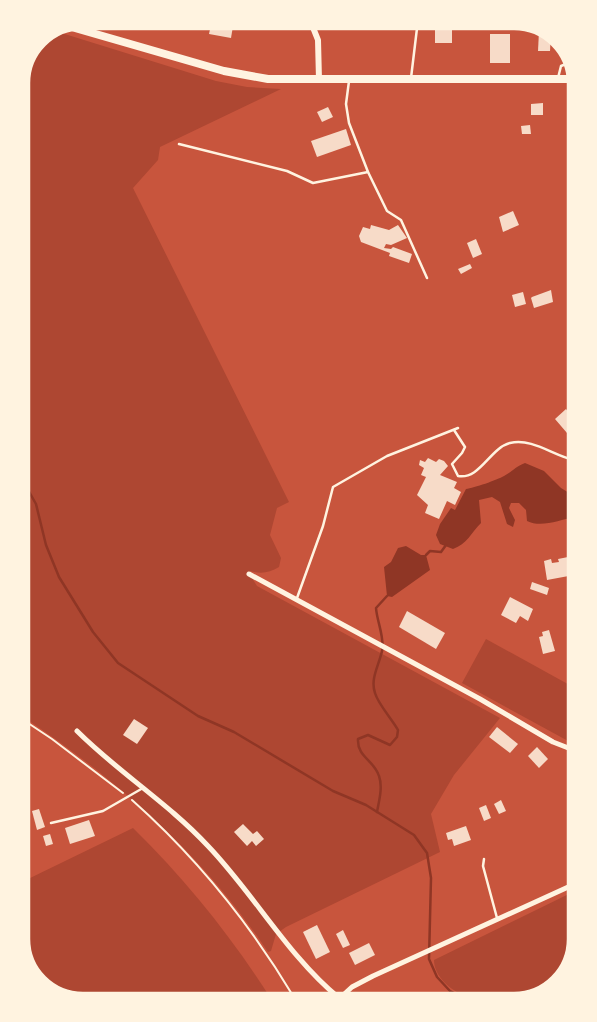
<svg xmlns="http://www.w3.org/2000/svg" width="597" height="1022" viewBox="0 0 597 1022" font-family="Roboto,sans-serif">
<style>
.green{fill:#ae4732}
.water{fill:#8f3625}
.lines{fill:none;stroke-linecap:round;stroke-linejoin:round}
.stream{stroke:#8f3625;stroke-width:2.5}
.building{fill:#f7dbc8}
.path{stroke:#fff3e0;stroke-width:2}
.service{stroke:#fff3e0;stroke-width:2.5}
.minor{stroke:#fff3e0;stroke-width:5}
.tertiary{stroke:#fff3e0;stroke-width:6}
.primary{stroke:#fff3e0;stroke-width:8}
.rim{fill:none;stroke:#fff3e0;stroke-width:2.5}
</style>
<rect width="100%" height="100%" fill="#c8553d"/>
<!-- green -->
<g class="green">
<path d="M55 31 216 81 247 87 281 89 160 147 158 160 133 188 289 502 277 508 270 535 281 558 279 567C269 573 261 574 250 571L249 573 257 586 500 718 454 775 431 814 440 852 286 927 276 934 271 951 268 952C204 856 120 782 25 718L20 79 39 38Z"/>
<path d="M486 639 575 688 570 742 462 683Z"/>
<path d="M133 828C186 880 231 936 271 999L79 1002 48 992 26 967V880Z"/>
<path d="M577 890V940L567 974 542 996C528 996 473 1000 465 996 450 990 434 976 434 960Z"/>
</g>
<!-- water -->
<g class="water">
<path d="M525 463 544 471 561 488 574 496V517C560 520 541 528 527 521L526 510 519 503H511L509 508 515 520 513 527 507 524 500 502 492 497 479 500 481 523C471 533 467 544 453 549L440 544 436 535 440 524 451 508 455 510 466 489C474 488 497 480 504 476 513 471 515 467 525 463Z"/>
<path d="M406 546 421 555H426L430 570 392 597 387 596 384 567 391 562 398 548Z"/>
</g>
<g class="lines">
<!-- stream -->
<g class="stream">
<path d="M23 481 36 504 46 545 59 577 93 632 118 663 198 716 234 732 333 791 366 805 414 835 427 853 431 878 429 959 437 977 450 991 462 997"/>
<path d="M426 555 430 551 441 552 446 545"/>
<path d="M377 812C379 801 383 787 379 776 374 760 357 757 358 739L368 735 390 745 397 737 398 730C392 719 378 704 375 693 370 679 379 665 382 651 385 638 377 622 376 608L387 596"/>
</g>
</g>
<!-- building -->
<g class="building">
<path d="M177 20H200L198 27Z"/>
<path d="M212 20H234L231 38 209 34Z"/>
<rect x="435" y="26" width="17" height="17"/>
<path d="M539 31 551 32 550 51H538Z"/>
<rect x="490" y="34" width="20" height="29"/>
<path d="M543 103V115H531V104Z"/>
<path d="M328 107 333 117 322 122 317 112Z"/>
<path d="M530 125 531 134H522L521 126Z"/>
<path d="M346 129 351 145 317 157 311 141Z"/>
<path d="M513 211 519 225 503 232 499 217Z"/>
<path d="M371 225 389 230 398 225 407 238 391 245 386 244 384 248 391 249 393 247 412 254 409 263 389 256 390 253 361 242 359 236 363 227 370 229Z"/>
<path d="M476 239 482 254 473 258 467 243Z"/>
<path d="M470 264 472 268 461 274 458 269Z"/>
<path d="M551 290 553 302 534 308 531 298 532 297Z"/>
<path d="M523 292 526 304 515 307 512 295Z"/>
<path d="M566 409 569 413 573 409V440L555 419Z"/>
<path d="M428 458 436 462 439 459 444 461 448 466 440 475 457 482 454 488 461 492 455 505 447 501 439 519 425 513 428 505 417 495 426 477 421 475 424 468 419 465 420 460 425 462Z"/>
<path d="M573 556 574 575 547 580 544 561 551 559 552 563 559 562 558 559Z"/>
<path d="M532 582 549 588 547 595 530 589Z"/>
<path d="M510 597 533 609 528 621 520 616 516 623 501 615Z"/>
<path d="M407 611 445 633 436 649 399 627Z"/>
<path d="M549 630 555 651 543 654 539 637 543 636 542 632Z"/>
<path d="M134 719 148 728 137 744 123 735Z"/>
<path d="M497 727 518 744 510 753 489 737Z"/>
<path d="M537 747 548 759 539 768 528 756Z"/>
<path d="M501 800 506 811 499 814 494 804Z"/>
<path d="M486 805 491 818 484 821 479 808Z"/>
<path d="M39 809 45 827 37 830 32 811Z"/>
<path d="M89 820 95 836 70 844 65 828Z"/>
<path d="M243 824 253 834 257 831 264 839 256 846 252 841 247 846 234 832Z"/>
<path d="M466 826 471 840 454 846 452 839 448 840 446 833Z"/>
<path d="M50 834 53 844 46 846 43 836Z"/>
<path d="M317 925 330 952 316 959 303 932Z"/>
<path d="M343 930 350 945 343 948 336 934Z"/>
<path d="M369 943 375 955 355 965 349 953Z"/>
</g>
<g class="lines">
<!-- path -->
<g class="path">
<path d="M25 721 52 739 123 793"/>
<path d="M132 800C196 857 251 925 295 999"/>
</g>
<!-- service -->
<g class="service">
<path d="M411 78 418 20"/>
<path d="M558 78 561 66 571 62"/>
<path d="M349 81 346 104 349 123 368 172 387 211 401 220 427 278"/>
<path d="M179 144 287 171 313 183 368 172"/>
<path d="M454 430 465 447 462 453 452 464 458 476C480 480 490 448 510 443 533 438 552 455 574 460"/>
<path d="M297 598 323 526 333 487 387 456 458 428"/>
<path d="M51 823 103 811 143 788"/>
<path d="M484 859 483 866 497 918"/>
</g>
<!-- minor -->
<g class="minor">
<path d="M249 574 480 699 553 742 576 751"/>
<path d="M77 731C118 772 168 803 208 846 254 894 288 956 339 998"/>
<path d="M340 998 352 987 373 976 577 883"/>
</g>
<!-- tertiary -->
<path class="tertiary" d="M310 20 318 40 319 80"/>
<!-- primary -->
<path class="primary" d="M68 26 224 71 268 79H571"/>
</g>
<!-- crop -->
<path d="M0 0H597V1022H0ZM83 29H514A54 54 0 0 1 568 83V939A54 54 0 0 1 514 993H83A54 54 0 0 1 29 939V83A54 54 0 0 1 83 29Z" fill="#fff3e0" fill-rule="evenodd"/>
<path class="rim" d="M83 29H514A54 54 0 0 1 568 83V939A54 54 0 0 1 514 993H83A54 54 0 0 1 29 939V83A54 54 0 0 1 83 29Z"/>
</svg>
